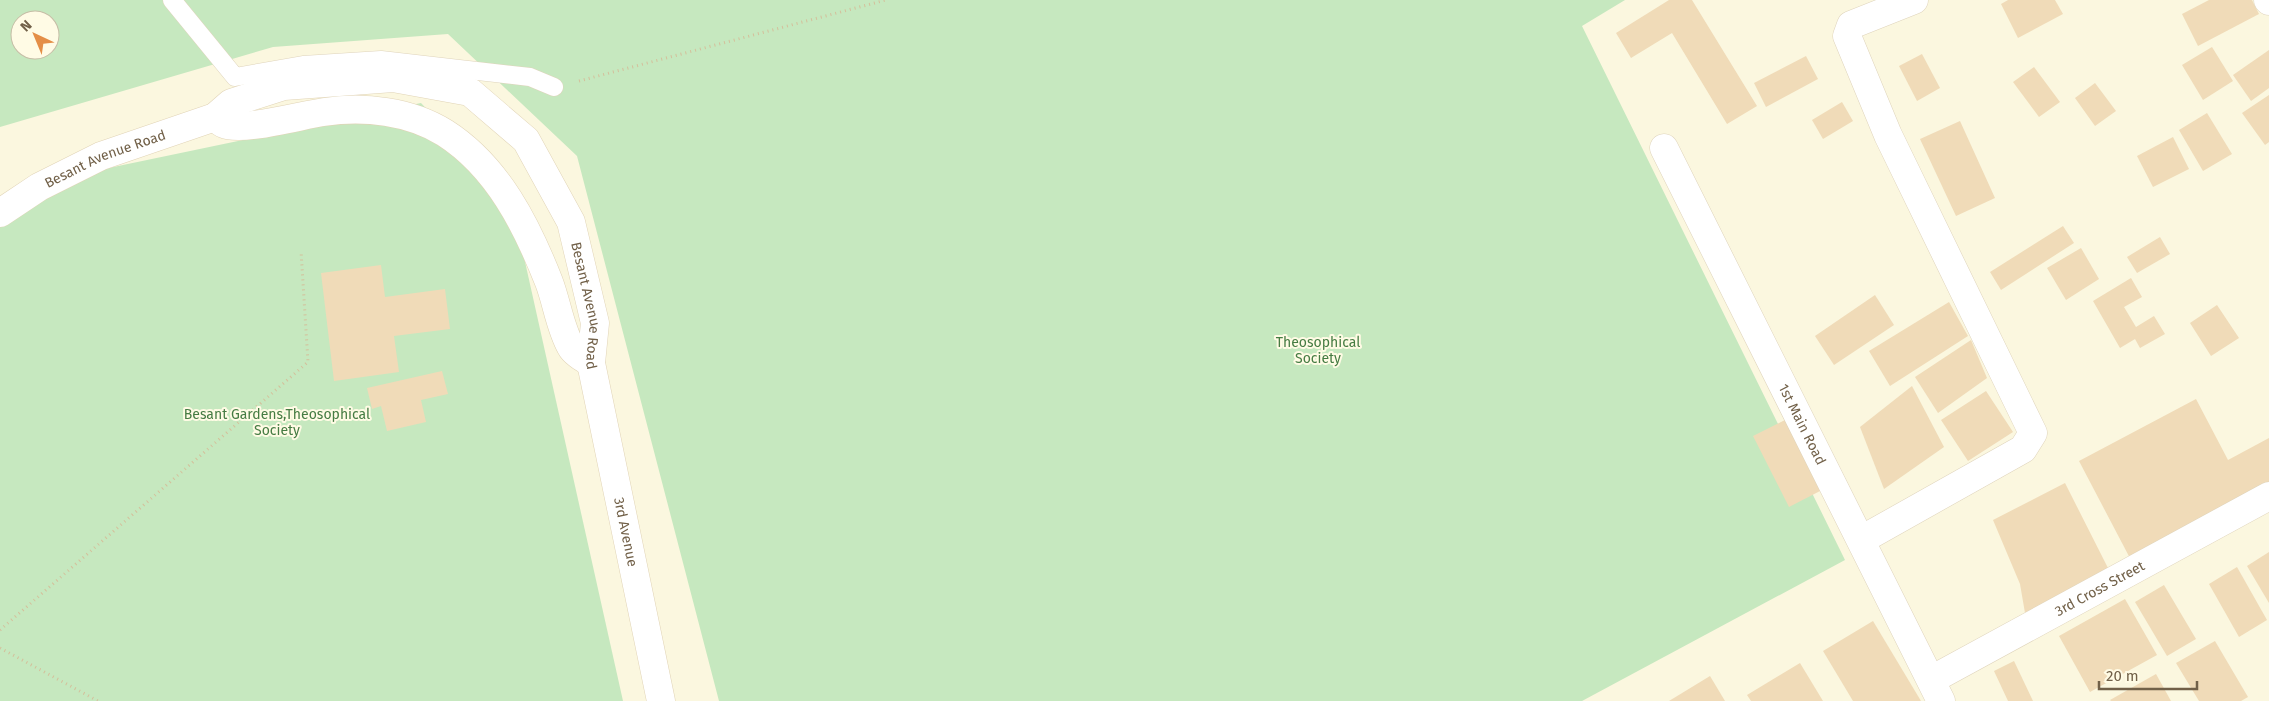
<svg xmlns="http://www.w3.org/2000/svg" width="2269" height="701" viewBox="0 0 2269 701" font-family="'Fira Sans',sans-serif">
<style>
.green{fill:#c6e8bf;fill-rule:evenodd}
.building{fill:#f0dbb8}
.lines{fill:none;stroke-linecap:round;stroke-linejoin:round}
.lane-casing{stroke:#dfd4bc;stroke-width:19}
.street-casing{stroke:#dfd4bc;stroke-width:29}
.secondary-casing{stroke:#e1d4b7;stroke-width:29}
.path{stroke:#d4bf9b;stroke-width:3;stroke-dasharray:1 4;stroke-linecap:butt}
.lane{stroke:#fff;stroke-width:18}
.street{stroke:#fff;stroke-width:28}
.secondary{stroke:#fff;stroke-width:28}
.labels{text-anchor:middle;stroke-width:4;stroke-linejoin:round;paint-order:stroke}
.street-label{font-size:14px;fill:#716048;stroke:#fffbe5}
.park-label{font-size:14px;fill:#467c43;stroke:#fffbe5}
</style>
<rect width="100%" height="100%" fill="#fbf7df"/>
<!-- green -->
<g class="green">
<path d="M0 0H1625L1582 26 1845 560 1582 701H719L577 156 448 34 273 47 0 127ZM20 20H50V50H20Z"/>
<path d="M421 103 511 199 623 701H0V204L32 184Z"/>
</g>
<!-- building -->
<g class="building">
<path d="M1669 0H1692L1757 106 1727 124 1672 33 1631 58 1616 33Z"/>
<path d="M2008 0H2055L2063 14 2018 38 2001 4Z"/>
<path d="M2209 0H2252L2259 14 2198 46 2182 14Z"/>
<path d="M2212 47 2233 81 2203 100 2182 65Z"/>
<path d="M2269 50V88L2251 101 2233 75Z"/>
<path d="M1922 54 1940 88 1917 101 1899 66Z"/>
<path d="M1806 56 1818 79 1766 107 1754 83Z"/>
<path d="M2034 67 2060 102 2039 117 2013 82Z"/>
<path d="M2095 83 2116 111 2095 126 2075 98Z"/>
<path d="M2269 95V142L2265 145 2242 113Z"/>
<path d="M1842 102 1853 121 1823 139 1812 120Z"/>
<path d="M2207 113 2232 154 2203 171 2179 130Z"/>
<path d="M1960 121 1995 198 1956 216 1920 139Z"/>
<path d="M2173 137 2189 169 2153 187 2137 156Z"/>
<path d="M2063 226 2074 243 2001 290 1990 272Z"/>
<path d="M2160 237 2170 254 2137 273 2127 257Z"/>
<path d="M2081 248 2099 279 2066 300 2047 268Z"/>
<path d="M381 265 385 297 445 289 450 329 394 336 399 372 334 381 321 273Z"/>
<path d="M2131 278 2142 297 2124 307 2136 327 2154 316 2165 334 2140 348 2135 339 2120 348 2093 301Z"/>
<path d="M1875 295 1894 325 1834 365 1815 336Z"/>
<path d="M1949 302 1968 336 1890 386 1869 351Z"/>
<path d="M2217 305 2239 338 2211 356 2190 323Z"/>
<path d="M1971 340 1987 378 1938 413 1915 377Z"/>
<path d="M442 371 448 394 421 400 426 422 387 431 381 406 372 409 367 388Z"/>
<path d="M1912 386 1944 447 1884 489 1860 427Z"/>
<path d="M1986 391 2013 432 1968 461 1941 420Z"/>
<path d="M2196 399 2228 460 2269 438V489L2132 562 2079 461Z"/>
<path d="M1787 419 1822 490 1789 507 1753 436Z"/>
<path d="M2065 483 2109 570 2025 613 2020 584 1993 520Z"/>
<path d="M2269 552V603L2247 566Z"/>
<path d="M2237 567 2267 620 2239 637 2209 584Z"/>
<path d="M2164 585 2196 639 2167 656 2135 602Z"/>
<path d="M2125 599 2157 655 2090 692 2059 636Z"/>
<path d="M1873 621 1921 701H1853L1823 651Z"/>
<path d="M2215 641 2248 697 2241 701H2199L2176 663Z"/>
<path d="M2014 661 2033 701H2008L1994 671Z"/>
<path d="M1800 663 1823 701H1751L1747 695Z"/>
<path d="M2156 674 2171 701H2111L2110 700Z"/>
<path d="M1710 676 1725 701H1669Z"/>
</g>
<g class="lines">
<!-- lane casing -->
<g class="lane-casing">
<path id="lane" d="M172 0 235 77 303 65 381 60 530 77 554 87"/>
</g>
<!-- street casing -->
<g class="street-casing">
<g id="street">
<path d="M2268 0 2269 1"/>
<path id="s1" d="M1664 148 1941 701"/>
<path d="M1861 540 2023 449 2033 433 1888 135 1847 36 1851 25 1914 0"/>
<path id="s2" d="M1931 680 2269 496"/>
</g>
</g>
<!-- secondary casing -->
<g class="secondary-casing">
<g id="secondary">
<path d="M215 117C217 119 221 123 224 124 242 132 302 115 324 112 364 106 410 111 445 133 498 167 527 226 549 282 557 303 560 328 571 347 574 353 585 359 591 363"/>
<path id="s3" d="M0 213 39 187 101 156 215 117 231 103 284 86 393 78 470 92 526 140 571 222 595 323 591 363 661 701"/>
</g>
</g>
<!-- path -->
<g class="path">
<path d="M579 81 886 0"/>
<path d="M0 630 308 362 301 251"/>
<path d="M0 648 98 701"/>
</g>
<!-- lane -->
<use href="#lane" class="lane"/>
<!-- street -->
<use href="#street" class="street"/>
<!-- secondary -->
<use href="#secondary" class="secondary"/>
</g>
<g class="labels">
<!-- street labels -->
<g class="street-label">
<text dy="5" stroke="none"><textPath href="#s3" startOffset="119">Besant Avenue Road</textPath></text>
<text dy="5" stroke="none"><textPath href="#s3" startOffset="754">Besant Avenue Road</textPath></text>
<text dy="5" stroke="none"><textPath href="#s1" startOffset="309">1st Main Road</textPath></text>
<text dy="5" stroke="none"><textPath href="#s3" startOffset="985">3rd Avenue</textPath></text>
<text dy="5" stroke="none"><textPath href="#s2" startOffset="192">3rd Cross Street</textPath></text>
</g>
<!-- park labels -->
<g class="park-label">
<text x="1318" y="347">Theosophical<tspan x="1318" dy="16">Society</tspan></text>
<text x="277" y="419">Besant Gardens,Theosophical<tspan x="277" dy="16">Society</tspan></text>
</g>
</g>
<!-- north arrow -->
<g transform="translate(35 35) rotate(316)"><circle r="24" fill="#fffbe5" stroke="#c6bda6"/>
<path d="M0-4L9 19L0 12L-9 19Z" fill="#e48e46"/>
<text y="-8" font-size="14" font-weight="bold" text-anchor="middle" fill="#716048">N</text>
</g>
<!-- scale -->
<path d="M2099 681v8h98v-8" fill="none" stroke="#716048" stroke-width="2.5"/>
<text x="2106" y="681" font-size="15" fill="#716048" stroke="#fffbe5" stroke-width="4" paint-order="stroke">20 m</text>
</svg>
